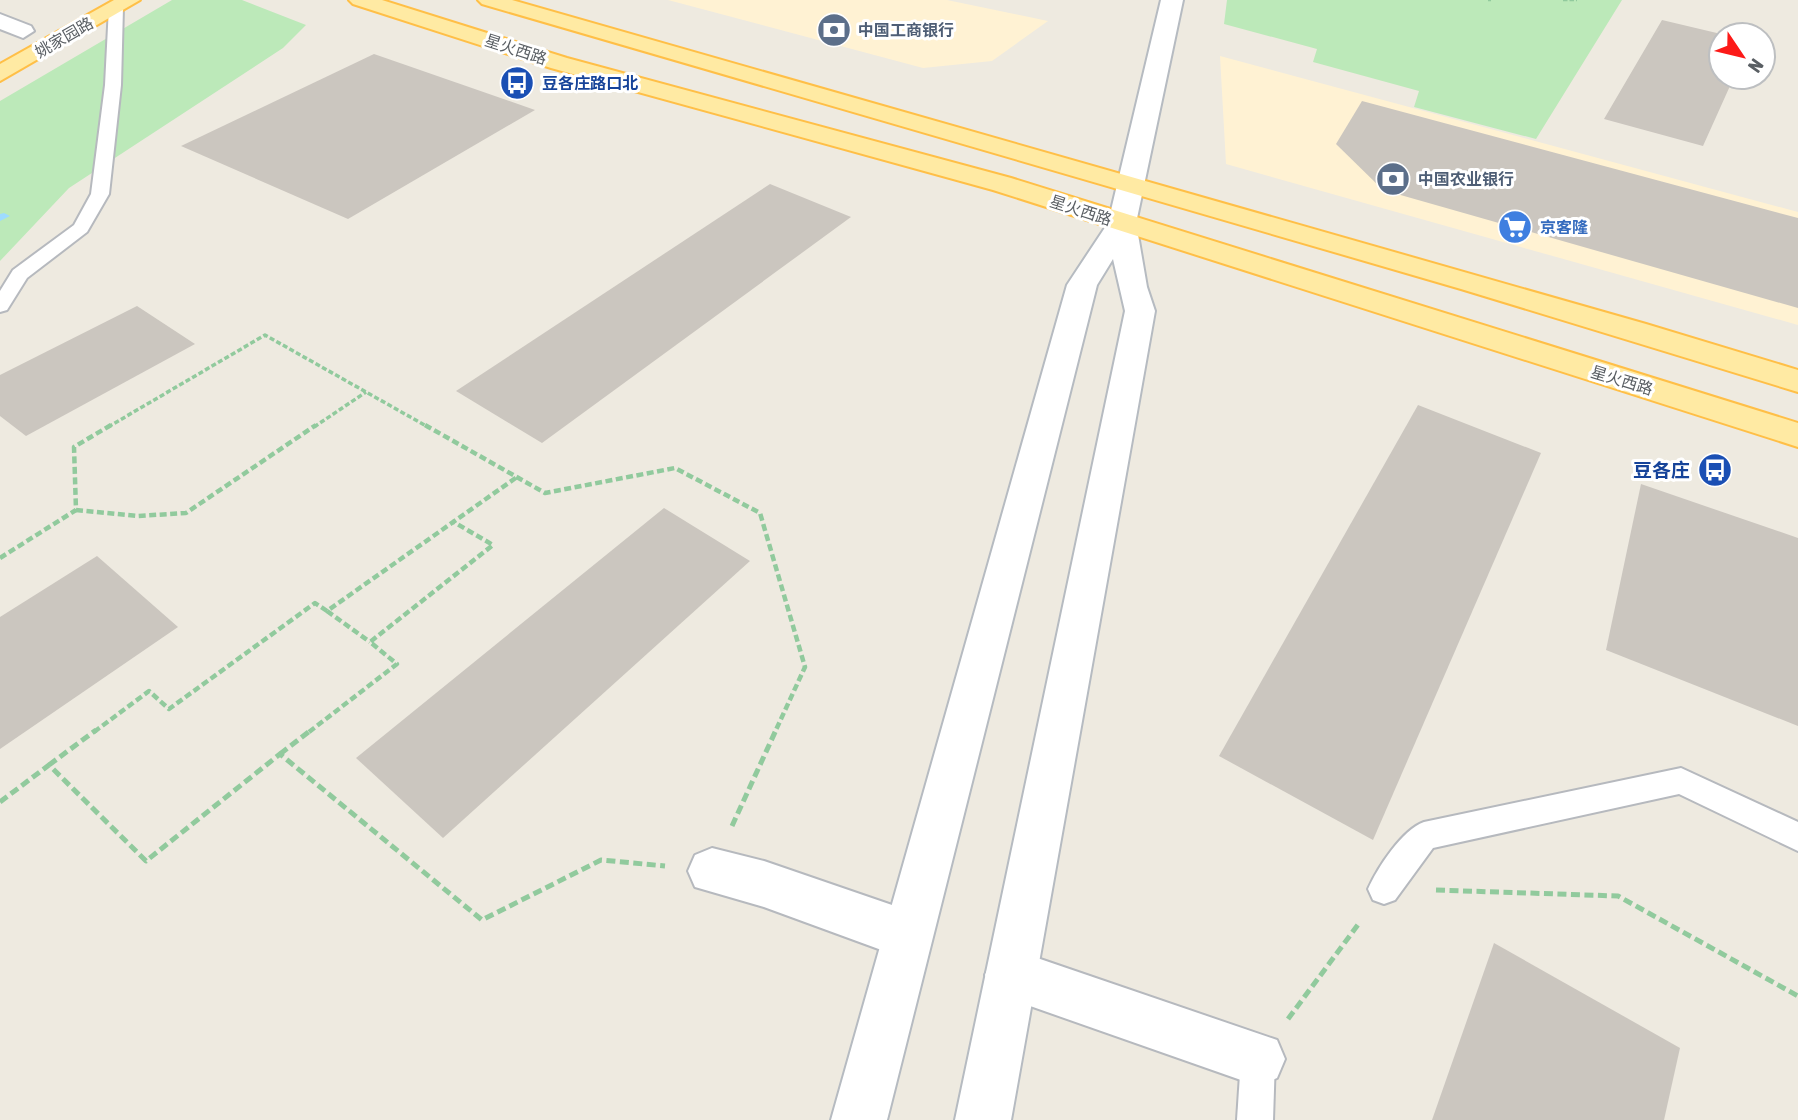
<svg xmlns="http://www.w3.org/2000/svg" width="1798" height="1120" viewBox="0 0 1798 1120" font-family="'Asap Condensed','Noto Sans SC',sans-serif">
<style>
.commercial{fill:#fff2d3}
.green{fill:#bce9b9}
.lines{fill:none;stroke-linecap:round;stroke-linejoin:round}
.stream{fill:#9edbff;fill-rule:evenodd}
.building{fill:#cbc6bf}
.lane-casing{stroke:#b6b9be;stroke-width:4}
.street-casing{stroke:#b6b9be;stroke-width:4}
.secondary-casing{stroke:#b6bbc1;stroke-width:4}
.primary-casing{stroke:#ffbf47;stroke-width:4}
.path-far3{stroke:#91ca9d;stroke-width:2.5;stroke-dasharray:4.5 2;stroke-linecap:butt}
.path-far2{stroke:#91ca9d;stroke-width:3.5;stroke-dasharray:5 2.5;stroke-linecap:butt}
.path-far1{stroke:#91ca9d;stroke-width:4.5;stroke-dasharray:7 3.5;stroke-linecap:butt}
.path{stroke:#91ca9d;stroke-width:5;stroke-dasharray:9 4.5;stroke-linecap:butt}
.lane{fill:#fff;fill-rule:evenodd}
.street{fill:#fff;fill-rule:evenodd}
.secondary{fill:#fff;fill-rule:evenodd}
.primary{fill:#ffeaa3;fill-rule:evenodd}
.labels{text-anchor:middle;stroke-width:6;stroke-linejoin:round;paint-order:stroke}
.far-service-label{font-size:16px;font-weight:bold;fill:#4e5e75;stroke:#fff;text-anchor:start}
.far-street-label{font-size:16px;fill:#595e63;stroke:#fff}
.far-transit-label{font-size:16px;font-weight:bold;fill:#164399;stroke:#fff;text-anchor:start}
.far-shop-label{font-size:16px;font-weight:bold;fill:#366cbe;stroke:#fff;text-anchor:start}
.transit-label{font-size:19px;font-weight:bold;fill:#164399;stroke:#fff;text-anchor:end}
</style>
<rect width="100%" height="100%" fill="#eeeae0"/>
<!-- commercial -->
<g class="commercial">
<path d="M668 0H947L1048 21 992 61 923 68Z"/>
<path d="M1220 56 1798 212V325L1226 164Z"/>
</g>
<!-- green -->
<g class="green">
<path d="M172 0H242L306 25 283 48 69 188 0 261V101Z"/>
<path d="M1227 0H1622L1536 139 1414 107 1419 91 1313 62 1317 49 1224 24Z"/>
</g>
<g class="lines">
<!-- stream -->
<path class="stream" d="M4 213 10 216 0 221V214Z"/>
</g>
<!-- building -->
<g class="building">
<path d="M1662 20 1721 34V77H1734L1703 146 1604 119Z"/>
<path d="M374 54 535 110 348 219 181 146Z"/>
<path d="M1362 101 1798 218V308L1383 190 1336 144Z"/>
<path d="M770 184 851 217 542 443 456 391Z"/>
<path d="M137 306 195 344 26 436 0 416V375Z"/>
<path d="M1418 405 1541 453 1373 840 1219 756Z"/>
<path d="M1641 484 1798 538V726L1606 650Z"/>
<path d="M664 508 750 561 443 838 356 758Z"/>
<path d="M97 556 178 627 0 749V617Z"/>
<path d="M1494 943 1680 1048 1664 1120H1432Z"/>
</g>
<g class="lines">
<!-- lane casing -->
<g class="lane-casing">
<g id="lane">
<path d="M116 3 123 7 121 85 109 194 87 232 27 278 7 310 0 312V291L13 270 74 225 91 194 105 85 109 7Z"/>
<path d="M1681 768 1798 822V851L1679 794 1433 848 1395 900 1384 904 1373 900 1368 889C1378 867 1402 830 1424 822Z"/>
<path d="M1258 1042 1270 1047 1275 1059 1273 1120H1237L1241 1059 1246 1047Z"/>
</g>
</g>
<!-- street casing -->
<g class="street-casing">
<g id="street">
<path d="M0 14 31 26 34 31 23 38 0 29Z"/>
<path d="M712 848 764 861 924 916 931 934 924 952 906 959 764 907 695 887 688 871 695 855Z"/>
<path d="M1011 949 1277 1040 1285 1059 1277 1078 1258 1086 993 993 985 975 993 957Z"/>
</g>
</g>
<!-- secondary casing -->
<g class="secondary-casing">
<path id="secondary" d="M1161 0H1183L1136 223 1147 287 1155 311 1011 1120H955L1125 311 1113 259 1097 285 887 1120H831L1067 285 1108 223Z"/>
</g>
<!-- primary casing -->
<g class="primary-casing">
<g id="primary">
<path d="M114 0H140L0 81V64Z"/>
<path d="M349 0H382L567 58 1011 178 1798 423V447L993 190 551 68 353 4Z"/>
<path d="M478 0H512L1646 324 1798 370V392L1461 289 482 4Z"/>
</g>
</g>
<!-- path-far3 -->
<g class="path-far3">
<path d="M1488 0H1491"/>
<path d="M1563 0H1577"/>
</g>
<!-- path-far2 -->
<g class="path-far2">
<path d="M108 427 265 335 428 427"/>
<path d="M314 427 366 392"/>
</g>
<!-- path-far1 -->
<g class="path-far1">
<path d="M425 425 545 493 675 468 760 513 805 667 775 732"/>
<path d="M76 510 138 516 186 513 316 425"/>
<path d="M0 558 76 510 74 447 111 425"/>
<path d="M327 611 370 642"/>
<path d="M94 732 149 691 169 709 315 603 327 611 517 477"/>
<path d="M309 732 397 664 370 642 493 545 452 521"/>
</g>
<!-- path -->
<g class="path">
<path d="M280 754 311 730"/>
<path d="M49 765 96 730"/>
<path d="M0 802 49 765 146 861 280 754 482 920 601 860 665 866"/>
<path d="M732 826 776 730"/>
<path d="M1436 890 1618 896 1798 996"/>
<path d="M1288 1019 1360 922"/>
</g>
<!-- lane -->
<use href="#lane" class="lane"/>
<!-- street -->
<use href="#street" class="street"/>
<!-- secondary -->
<use href="#secondary" class="secondary"/>
<!-- primary -->
<use href="#primary" class="primary"/>
</g>
<!-- icons -->
<defs>
<g id="bank-disc" transform="scale(1.75)"><circle r="9.5" fill="#5c6f8a" stroke="#fff"/><path d="M-6-4H6V4H-6ZM0-2.3a2.3 2.3 0 1 0 0 4.6a2.3 2.3 0 1 0 0-4.6Z" fill="#fff"/></g>
<g id="bus-disc" transform="scale(1.75)"><circle r="9.5" fill="#1a4fb4" stroke="#fff"/><path d="M-5-6H5V4H4V6H2V4H-2V6H-4V4H-5ZM-3.5-4V0h7V-4ZM-3.5 1.2v1.5H-2V1.2ZM2 1.2v1.5H3.5V1.2Z" fill="#fff"/></g>
<g id="supermarket-disc" transform="scale(1.75)"><circle r="9.5" fill="#3f7fe0" stroke="#fff"/><path d="M-6-5.5h2.5l.6 2H6L4.5 2H-2.5L-4.4-4H-6ZM-1.5 3.2a1.3 1.3 0 1 0 .1 0ZM3 3.2a1.3 1.3 0 1 0 .1 0Z" fill="#fff"/></g>
</defs>
<g fill-rule="evenodd">
<use href="#bank-disc" x="834" y="30"/>
<use href="#bus-disc" x="517" y="83"/>
<use href="#bank-disc" x="1393" y="179"/>
<use href="#supermarket-disc" x="1515" y="227"/>
<use href="#bus-disc" x="1715" y="470"/>
</g>
<g class="labels">
<!-- far-service labels -->
<g class="far-service-label">
<text x="858" y="36">中国工商银行</text>
<text x="1418" y="185">中国农业银行</text>
</g>
<!-- far-street labels -->
<g class="far-street-label">
<text transform="translate(64 37) rotate(-30)" y="6">姚家园路</text>
<text transform="translate(516 49) rotate(18)" y="6">星火西路</text>
<text transform="translate(1081 210) rotate(18)" y="6">星火西路</text>
<text transform="translate(1622 380) rotate(17)" y="6">星火西路</text>
</g>
<!-- far-transit labels -->
<g class="far-transit-label">
<text x="542" y="89">豆各庄路口北</text>
</g>
<!-- far-shop labels -->
<g class="far-shop-label">
<text x="1540" y="233">京客隆</text>
</g>
<!-- transit labels -->
<g class="transit-label">
<text x="1690" y="477">豆各庄</text>
</g>
</g>
<!-- north arrow -->
<g transform="translate(1742 56) rotate(125)"><circle r="33" fill="#ffffff" stroke="#bdbfc1" stroke-width="2"/>
<path d="M0-5L12 26L0 18L-12 26Z" fill="#fc1a18"/>
<text y="-10" font-size="19" font-weight="bold" text-anchor="middle" fill="#595e63">N</text>
</g>
</svg>
